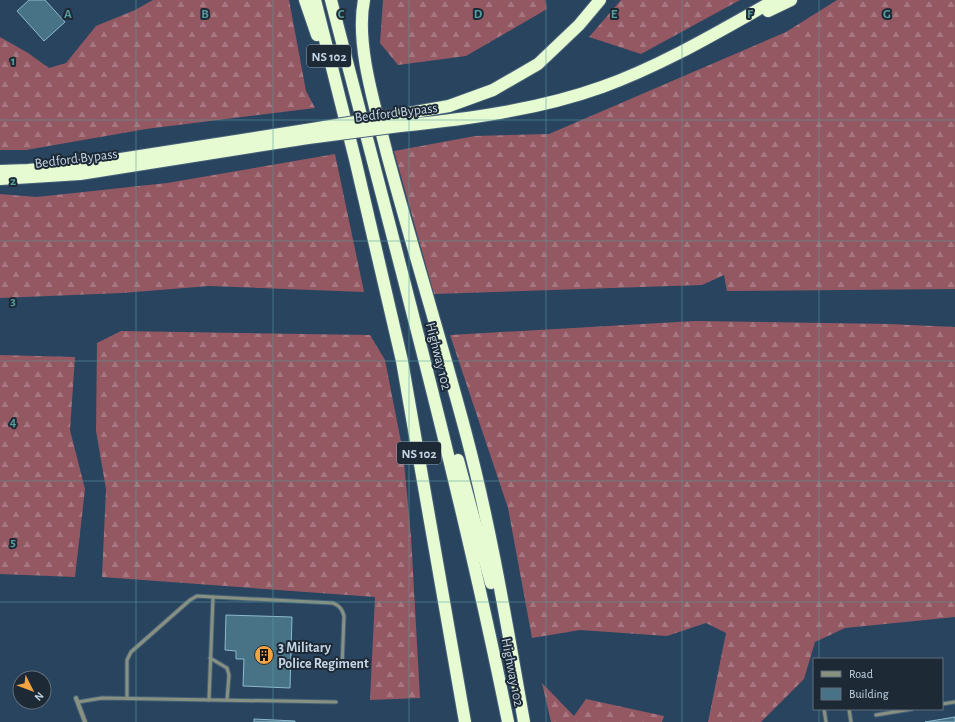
<svg xmlns="http://www.w3.org/2000/svg" width="955" height="722" viewBox="0 0 955 722" font-family="'Alegreya Sans',sans-serif">
<style>
.forest{fill:url(#forest-firs)}
.building{fill:#487387;stroke:#8cb9ce}
.lines{fill:none;stroke-linecap:round;stroke-linejoin:round}
.service-casing{stroke:#48617a;stroke-width:5}
.minor-casing{stroke:#48617a;stroke-width:6}
.motorway-casing{stroke:#48617a;stroke-width:14}
.service{stroke:#88907f;stroke-width:3}
.minor{stroke:#88907f;stroke-width:4}
.motorway{stroke:#e7fbd2;stroke-width:12}
.motorway-bridge-casing{stroke:#48617a;stroke-width:14;stroke-linecap:butt}
.motorway-bridge{stroke:#e7fbd2;stroke-width:12}
.grid{fill:none;stroke:#579c9d;stroke-width:1;stroke-opacity:0.55}
.labels{text-anchor:middle;stroke-width:4;stroke-linejoin:round;paint-order:stroke}
.shield{fill:#1d2a36;stroke:#92a1b0;stroke-width:1}
.shield-label{font-size:13px;font-weight:bold;fill:#c4d4e4}
.street-label{font-size:14px;fill:#c4d4e4;stroke:#1d2a36}
.poi-label{font-size:14px;font-weight:bold;fill:#c4d4e4;stroke:#1d2a36;text-anchor:start}
.grid-label{font-size:13px;text-anchor:middle;font-weight:bold;fill:#579c9d;stroke:#1d2a36;stroke-width:4;stroke-linejoin:round;paint-order:stroke}
</style>
<defs>
<pattern id="forest-firs" width="22" height="20" patternUnits="userSpaceOnUse"><rect width="22" height="20" fill="#945863"/><path d="M5 1l3.5 6h-7zM16 11l3.5 6h-7z" fill="#a67781"/></pattern>
</defs>
<rect width="100%" height="100%" fill="#29445f"/>
<!-- forest -->
<g class="forest">
<path d="M153 0H289L306 91 315 108 146 129 26 150H0V37L28 53 49 68 66 63 96 26 135 10Z"/>
<path d="M383 0H545L547 9 466 56 398 65 380 43Z"/>
<path d="M621 0H740L641 54 589 37Z"/>
<path d="M837 0H955V289L727 291 724 275 702 285 434 294 394 151 475 136 549 134 786 32Z"/>
<path d="M335 154 364 292 209 286 122 293 0 298V194L37 197 167 183Z"/>
<path d="M695 321 889 324 955 327V617L845 628 815 642 804 679 761 722H708L726 633 706 623 667 636 580 630 532 638 508 508 450 335Z"/>
<path d="M121 331 370 335 385 360 403 452 411 536 420 698 370 700 375 597 102 577 106 489 96 431 97 343Z"/>
<path d="M0 355 75 357 70 430 85 489 75 577 0 574Z"/>
<path d="M542 683 574 716 586 699 664 716 662 722H551Z"/>
</g>
<!-- building -->
<g class="building">
<path d="M29 0H45L65 22 44 41 17 11Z"/>
<path d="M226 615 292 617 290 688 243 686 244 659H236V651L225 650Z"/>
<path d="M955 717V722H925Z"/>
<path d="M254 719 295 721V722H254Z"/>
</g>
<g class="lines">
<!-- service casing -->
<g class="service-casing">
<g id="service">
<path d="M213 597 333 603C340 606 342 609 344 616L342 667"/>
<path d="M210 658 227 668 229 675 227 700"/>
<path d="M127 698V660L131 652 190 600 197 596 213 597 209 700"/>
<path d="M78 702 102 698 336 702"/>
<path d="M942 704 955 702"/>
<path d="M824 709 826 722"/>
<path d="M849 709 851 722"/>
<path d="M876 715 912 709"/>
</g>
</g>
<!-- minor casing -->
<g class="minor-casing">
<path id="minor" d="M76 698 85 722"/>
</g>
<!-- motorway casing -->
<g class="motorway-casing">
<g id="motorway">
<path d="M305 0 317 35"/>
<path d="M315 0 355 159 402 361 465 722"/>
<path d="M331 0C393 240 459 479 508 722"/>
<path d="M364 0C355 45 376 109 387 154 412 247 441 340 466 434 491 528 507 626 524 722"/>
<path d="M768 11 791 0"/>
<path d="M398 115 449 106 493 90 538 64 579 25 600 0"/>
<path d="M400 126C467 119 538 110 602 87 663 65 718 32 775 0"/>
<path d="M0 171 28 170 76 166 306 130"/>
<path d="M0 179 80 174 308 138"/>
<path d="M458 460 491 583"/>
</g>
</g>
<!-- service -->
<use href="#service" class="service"/>
<!-- minor -->
<use href="#minor" class="minor"/>
<!-- motorway -->
<use href="#motorway" class="motorway"/>
<!-- motorway-bridge casing -->
<g class="motorway-bridge-casing">
<g id="motorway-bridge">
<path d="M306 130 398 115"/>
<path d="M308 138 400 126"/>
</g>
</g>
<!-- motorway-bridge -->
<use href="#motorway-bridge" class="motorway-bridge"/>
</g>
<!-- grid -->
<path class="grid" d="M136 0V722M273 0V722M409 0V722M546 0V722M682 0V722M819 0V659M0 120H955M0 241H955M0 361H955M0 481H955M0 602H955M819 709V722"/>
<!-- icons -->
<defs>
<g id="building-disc" transform="scale(1)"><circle r="9.5" fill="#f3a442" stroke="#1d2a36"/><path d="M-4-6H4V6H1V3H-1V6H-4ZM-2.5-4.3h1.7v1.8h-1.7ZM.8-4.3h1.7v1.8H.8ZM-2.5-1h1.7V.8h-1.7ZM.8-1h1.7V.8H.8Z" fill="#111"/></g>
</defs>
<g fill-rule="evenodd">
<use href="#building-disc" x="264" y="655"/>
</g>
<g class="labels">
<!-- shield labels -->
<g class="shield">
<rect x="307" y="45" width="44" height="22" rx="3"/>
<rect x="397" y="442" width="44" height="22" rx="3"/>
</g>
<g class="shield-label">
<text x="329" y="61">NS 102</text>
<text x="419" y="458">NS 102</text>
</g>
<!-- street labels -->
<g class="street-label">
<text transform="translate(396 112) rotate(-7)" y="5">Bedford Bypass</text>
<text transform="translate(76 158) rotate(-7)" y="5">Bedford Bypass</text>
<text transform="translate(439 356) rotate(76)" y="5">Highway 102</text>
<text transform="translate(513 672) rotate(79)" y="5">Highway 102</text>
</g>
<!-- poi labels -->
<g class="poi-label">
<text x="278" y="652">3 Military<tspan x="278" dy="16">Police Regiment</tspan></text>
</g>
</g>
<g class="grid-label">
<text x="68" y="18">A</text>
<text x="205" y="18">B</text>
<text x="341" y="18">C</text>
<text x="478" y="18">D</text>
<text x="614" y="18">E</text>
<text x="750" y="18">F</text>
<text x="887" y="18">G</text>
<text x="13" y="65">1</text>
<text x="13" y="185">2</text>
<text x="13" y="305">3</text>
<text x="13" y="426">4</text>
<text x="13" y="546">5</text>
</g>
<!-- legend -->
<rect x="813" y="658" width="130" height="52" fill="#1d2a36" stroke="#606e7c"/>
<rect x="821" y="671" width="20" height="6" fill="#88907f" stroke="#606e7c"/>
<text x="849" y="678" font-size="12" fill="#c4d4e4">Road</text>
<rect x="821" y="688" width="20" height="12" fill="#487387" stroke="#606e7c"/>
<text x="849" y="698" font-size="12" fill="#c4d4e4">Building</text>
<!-- north arrow -->
<g transform="translate(32 690) rotate(132)"><circle r="19" fill="#1d2a36" stroke="#606e7c"/>
<path d="M0-3L7 15L0 10L-7 15Z" fill="#f3a442"/>
<text y="-6" font-size="11" font-weight="bold" text-anchor="middle" fill="#c4d4e4">N</text>
</g>
</svg>
